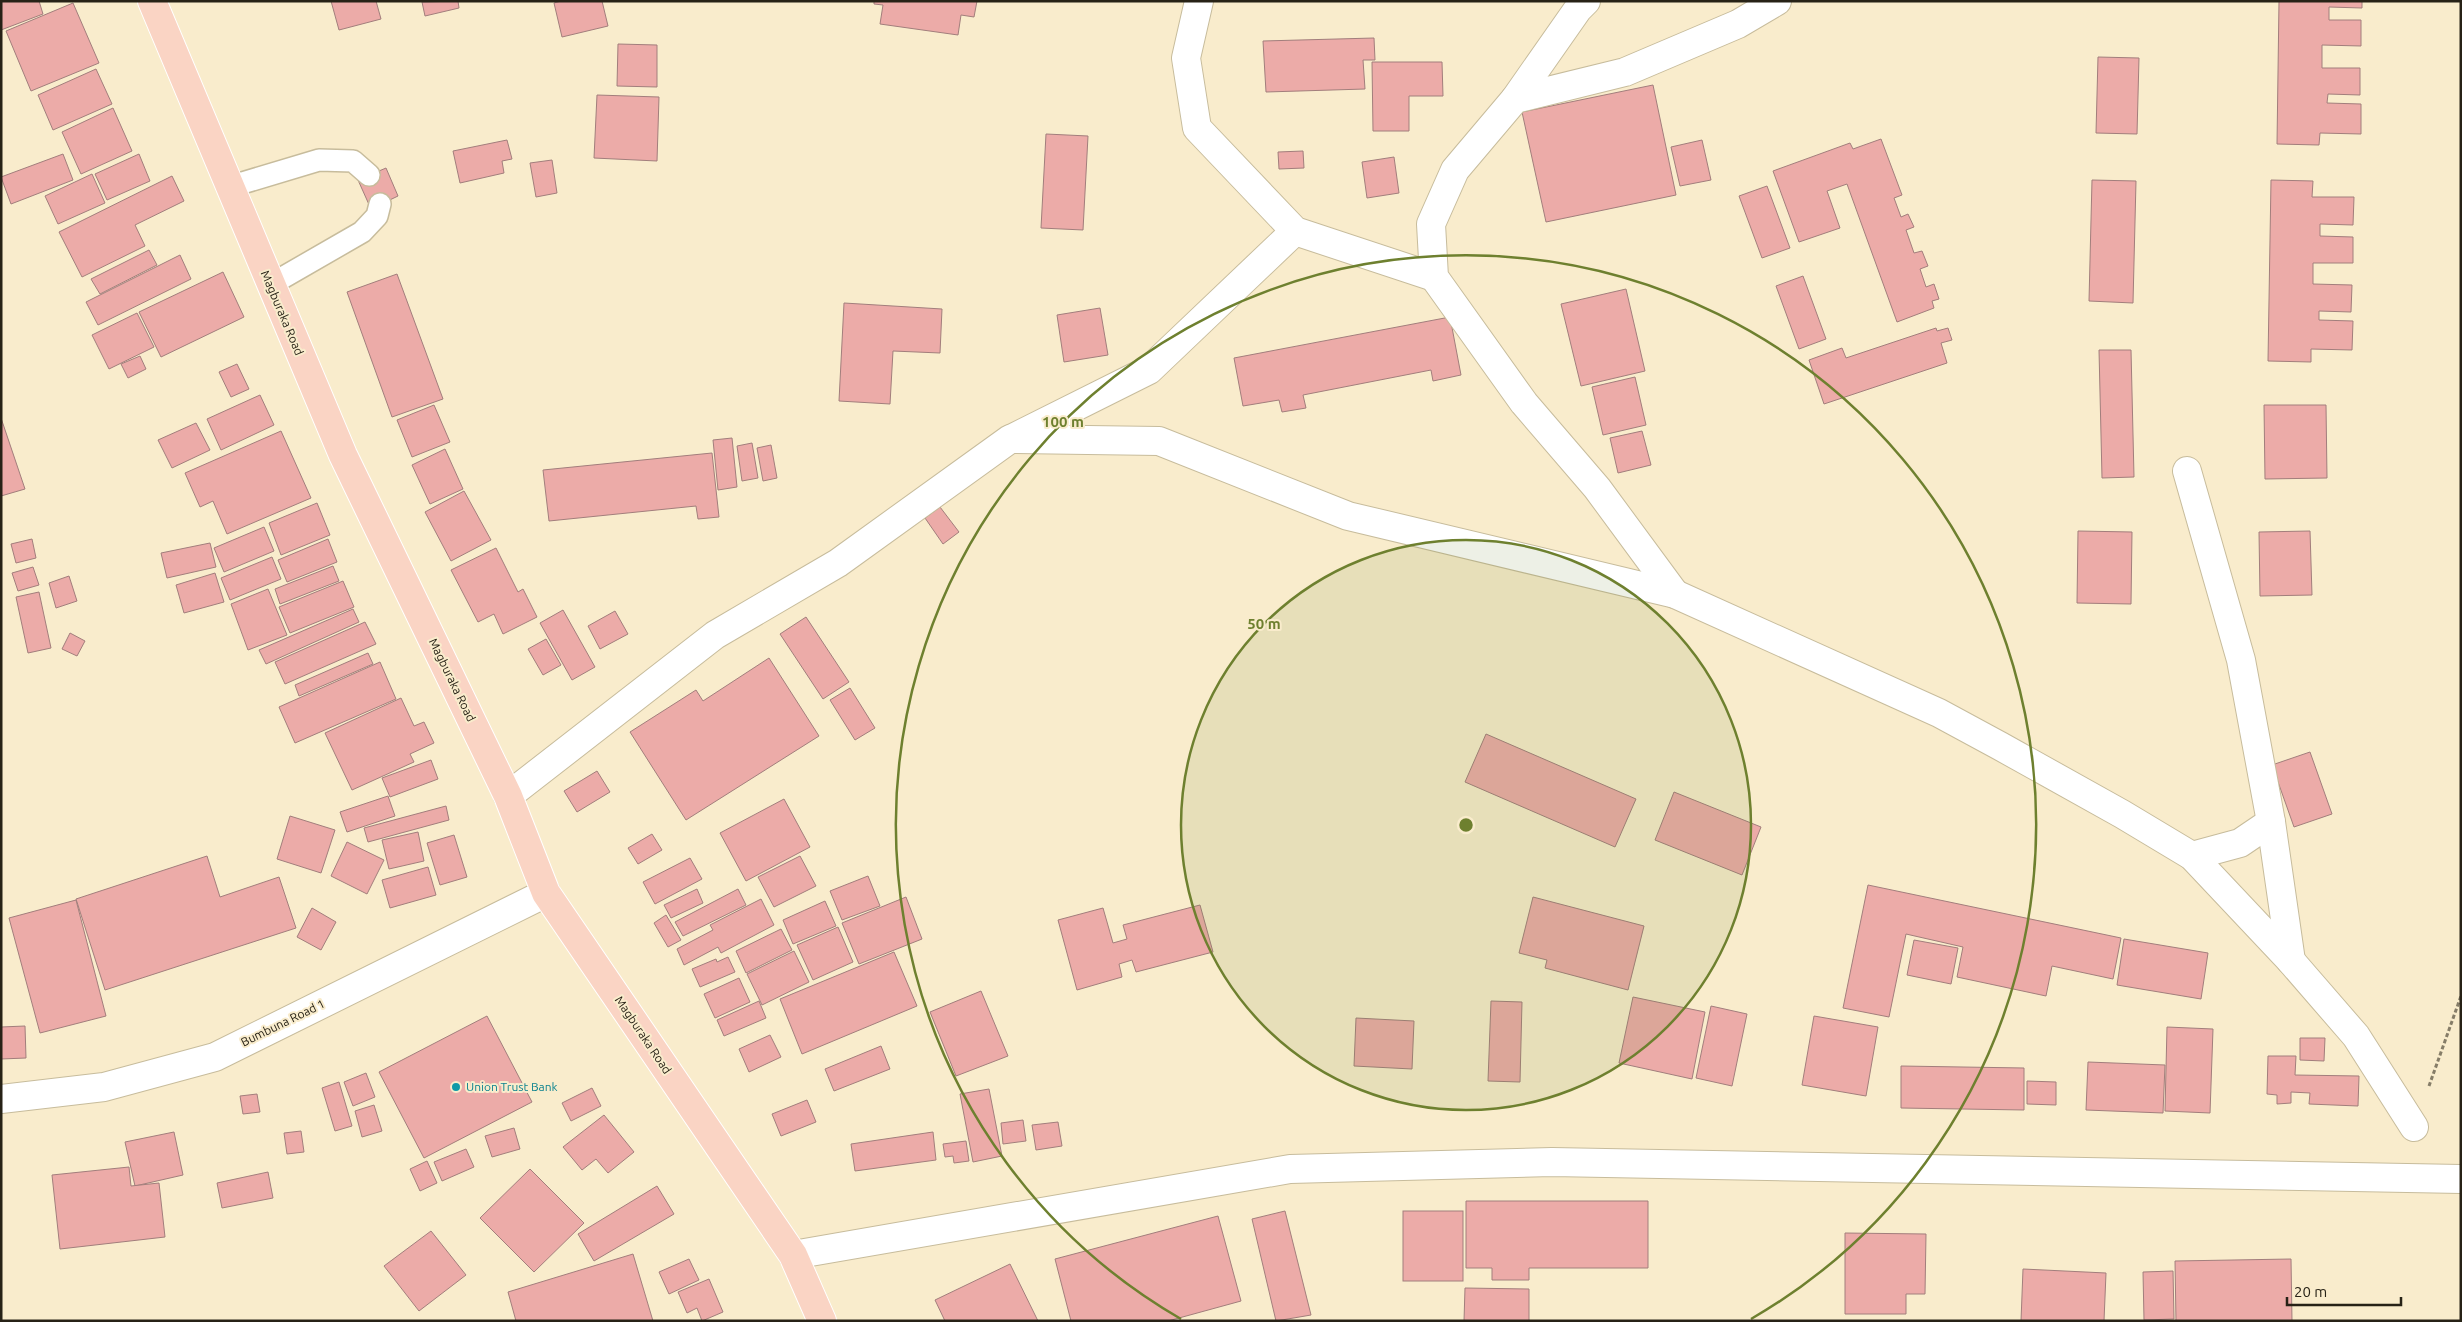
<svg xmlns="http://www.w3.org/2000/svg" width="2462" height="1322" viewBox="0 0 2462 1322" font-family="Ubuntu,sans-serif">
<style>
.building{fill:#ecaba8;stroke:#a27e7c}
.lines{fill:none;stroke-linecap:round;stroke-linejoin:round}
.lane-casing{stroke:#c7bc9c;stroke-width:24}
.street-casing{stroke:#c7bc9c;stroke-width:30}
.secondary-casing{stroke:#c7bc9c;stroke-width:30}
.primary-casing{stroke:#fff;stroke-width:30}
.path{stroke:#867d68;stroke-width:3;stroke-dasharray:4 2.5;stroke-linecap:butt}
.lane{stroke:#fff;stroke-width:21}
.street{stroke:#fff;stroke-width:28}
.secondary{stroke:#fff;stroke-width:28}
.primary{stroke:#fad4c4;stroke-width:28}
.ring{fill:none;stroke:#6e802f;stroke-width:2.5}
.culture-dot{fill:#0f9aa8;stroke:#f9eccc;stroke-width:2}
.labels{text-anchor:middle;stroke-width:4;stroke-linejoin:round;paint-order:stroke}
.street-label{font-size:12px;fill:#272216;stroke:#f9eccc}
.culture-label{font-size:12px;fill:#0d838f;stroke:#f9eccc;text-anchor:start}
.centre{fill:#6e802f;stroke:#f9eccc;stroke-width:2.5}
.ring-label{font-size:15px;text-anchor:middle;font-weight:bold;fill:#6e802f;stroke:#f9eccc;stroke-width:4;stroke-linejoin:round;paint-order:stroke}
</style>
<rect width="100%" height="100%" fill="#f9eccc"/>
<!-- building -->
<g class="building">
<path d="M1 1H39L43 14 1 30Z"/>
<path d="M331 1H376L381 19 339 30Z"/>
<path d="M458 1 459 8 425 16 422 2Z"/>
<path d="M561 1H602L608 26 562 37 554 3Z"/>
<path d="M874 1H977L974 17 961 15 958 35 880 24 883 5 874 4Z"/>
<path d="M2279 1H2362V8L2329 7V20H2361V46L2322 45V68H2360V95L2328 94 2327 103 2361 104V134L2320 133 2319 145 2277 144Z"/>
<path d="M73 3 99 63 31 91 6 31Z"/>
<path d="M1374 38 1375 60H1363L1365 89 1266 92 1263 41Z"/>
<path d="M618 44 657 45V87L617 86Z"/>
<path d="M2098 57 2139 58 2137 134 2096 133Z"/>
<path d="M1372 62H1442L1443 96H1409V131H1373Z"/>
<path d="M96 69 112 104 53 130 38 95Z"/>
<path d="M1653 85 1676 195 1546 222 1522 112Z"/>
<path d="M597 95 659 97 657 161 594 158Z"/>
<path d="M113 108 132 151 81 174 62 132Z"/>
<path d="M1046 134 1088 136 1083 230 1041 228Z"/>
<path d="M1881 139 1902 195 1894 198 1901 217 1908 214 1914 227 1906 230 1914 253 1922 251 1928 266 1920 269 1926 287 1934 284 1939 299 1932 301 1934 308 1897 322 1847 184 1827 191 1840 228 1799 242 1773 171 1850 143 1853 149Z"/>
<path d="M507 140 512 159 502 161 504 173 460 183 453 151Z"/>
<path d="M1702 140 1711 180 1680 186 1671 147Z"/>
<path d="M1303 151 1304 168 1279 169 1278 152Z"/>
<path d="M63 154 73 180 11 204 1 177Z"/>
<path d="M139 154 150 181 107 200 95 174Z"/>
<path d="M1394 157 1399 193 1367 198 1362 162Z"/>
<path d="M552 160 557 193 536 197 530 163Z"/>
<path d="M386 168 398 196 371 209 358 180Z"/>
<path d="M92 174 105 203 58 224 45 196Z"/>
<path d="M172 176 184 201 135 225 145 246 82 277 59 232Z"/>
<path d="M2092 180 2136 181 2133 303 2089 301Z"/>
<path d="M2271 180 2313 181 2312 197H2354L2353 225 2320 224V236L2353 237V263H2313V284L2352 285 2351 312 2319 311V320L2353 321 2352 350 2311 349V362L2268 361Z"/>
<path d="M1767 186 1790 248 1762 258 1739 196Z"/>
<path d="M149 250 157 265 100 294 91 279Z"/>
<path d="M180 255 191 279 98 325 86 302Z"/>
<path d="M223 272 244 317 161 357 139 312Z"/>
<path d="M397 274 443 399 392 417 347 292Z"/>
<path d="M1803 276 1826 339 1799 349 1776 286Z"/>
<path d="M1626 289 1645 371 1581 386 1561 304Z"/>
<path d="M844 303 942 309 940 353 893 351 890 404 839 401Z"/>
<path d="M1100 308 1108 355 1064 362 1057 315Z"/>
<path d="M137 313 154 347 109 369 92 335Z"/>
<path d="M1450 317 1461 375 1433 381 1431 370 1303 395 1306 408 1282 412 1279 400 1243 406 1234 358Z"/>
<path d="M1936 328 1937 331 1948 328 1952 340 1941 343 1947 363 1824 404 1809 360 1842 348 1846 358Z"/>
<path d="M2099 350H2131L2134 477 2102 478Z"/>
<path d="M140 356 146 369 128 378 121 364Z"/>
<path d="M237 364 249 389 231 397 219 372Z"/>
<path d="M1635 377 1646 425 1603 435 1592 387Z"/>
<path d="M260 395 274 425 221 450 207 419Z"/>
<path d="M434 405 450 442 412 457 397 420Z"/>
<path d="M2264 405H2326L2327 478 2265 479Z"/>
<path d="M1 418 25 489 1 496Z"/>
<path d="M196 423 210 450 172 468 158 440Z"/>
<path d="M281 431 311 498 227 534 213 501 200 507 185 473Z"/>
<path d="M1642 431 1651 465 1618 473 1610 438Z"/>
<path d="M732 438 737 487 718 490 713 440Z"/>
<path d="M752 443 758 478 742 481 737 446Z"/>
<path d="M771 445 777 478 763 481 757 448Z"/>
<path d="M445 449 463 489 430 504 412 465Z"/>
<path d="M712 453 719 517 698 519 696 506 549 521 543 470Z"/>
<path d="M464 491 491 540 451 561 425 512Z"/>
<path d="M317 503 330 535 281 555 269 523Z"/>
<path d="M940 507 959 532 943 544 925 518Z"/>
<path d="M264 527 274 551 224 572 214 548Z"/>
<path d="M2078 531 2132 532 2131 604 2077 603Z"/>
<path d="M2310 531 2312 595 2260 596 2259 532Z"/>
<path d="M32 539 36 558 16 563 11 544Z"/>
<path d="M328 539 337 562 287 582 278 560Z"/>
<path d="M210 543 216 567 167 578 161 553Z"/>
<path d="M496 548 518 592 523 589 537 617 503 634 494 614 478 622 451 570Z"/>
<path d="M272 557 281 579 230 600 221 578Z"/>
<path d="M333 566 339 581 280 604 275 589Z"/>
<path d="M33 567 39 585 18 591 12 573Z"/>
<path d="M215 573 224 602 184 613 176 585Z"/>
<path d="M69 576 77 601 56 608 49 583Z"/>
<path d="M343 581 354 607 290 633 279 607Z"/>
<path d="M268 589 287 635 248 650 231 604Z"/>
<path d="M39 592 51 648 28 653 16 597Z"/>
<path d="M353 609 359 622 266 664 259 650Z"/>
<path d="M563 610 595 667 572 680 540 623Z"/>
<path d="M615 611 628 634 600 649 588 626Z"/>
<path d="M806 617 849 682 823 699 780 634Z"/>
<path d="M365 622 376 644 285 684 275 662Z"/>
<path d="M70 633 85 641 77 656 62 649Z"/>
<path d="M546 639 561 665 543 675 528 649Z"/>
<path d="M368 653 373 664 299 696 295 685Z"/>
<path d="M769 658 819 736 686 820 630 732 696 690 703 701Z"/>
<path d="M380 662 396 699 295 743 279 707Z"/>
<path d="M850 688 875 728 855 740 830 700Z"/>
<path d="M401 698 414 726 424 722 434 743 410 754 414 762 352 790 325 733Z"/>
<path d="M1486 734 1636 799 1615 847 1465 782Z"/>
<path d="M2310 752 2332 814 2294 827 2272 765Z"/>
<path d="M431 760 438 779 390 797 382 778Z"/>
<path d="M597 771 610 792 577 812 564 791Z"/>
<path d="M1674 792 1761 827 1742 875 1655 840Z"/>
<path d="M388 796 395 816 347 832 340 812Z"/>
<path d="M784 799 810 847 746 881 720 833Z"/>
<path d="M446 806 449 820 368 842 364 828Z"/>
<path d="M290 816 335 830 321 873 277 859Z"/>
<path d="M418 832 424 861 389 869 382 840Z"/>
<path d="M652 834 662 850 638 864 628 848Z"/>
<path d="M454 835 467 877 440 885 427 843Z"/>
<path d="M347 842 384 860 367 894 331 876Z"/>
<path d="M207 856 220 897 279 877 296 928 105 990 76 899Z"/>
<path d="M800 856 816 886 774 907 758 877Z"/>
<path d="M690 858 702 879 655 904 643 882Z"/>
<path d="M428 867 436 895 390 908 382 880Z"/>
<path d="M868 876 880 906 842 920 830 891Z"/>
<path d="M1868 885 2121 938 2113 979 2052 966 2046 996 1957 977 1963 947 1906 934 1889 1017 1843 1008Z"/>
<path d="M697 889 703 903 671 918 664 905Z"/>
<path d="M738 889 746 905 683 936 675 922Z"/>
<path d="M906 897 922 939 859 964 842 923Z"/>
<path d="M1533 897 1644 926 1628 990 1545 968 1547 960 1519 953Z"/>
<path d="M761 899 774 925 721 953 718 947 684 965 677 949 713 930 710 925Z"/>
<path d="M76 900 106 1016 40 1033 9 918Z"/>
<path d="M825 901 836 926 793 944 783 920Z"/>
<path d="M1200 905 1213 952 1136 972 1132 960 1119 964 1122 977 1077 990 1058 920 1103 908 1113 943 1127 939 1123 925Z"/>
<path d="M312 908 336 922 321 950 297 937Z"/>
<path d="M666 915 681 940 668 947 654 923Z"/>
<path d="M838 927 853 962 813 980 797 945Z"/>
<path d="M781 929 792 950 746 973 736 951Z"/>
<path d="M2124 939 2208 953 2201 999 2117 985Z"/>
<path d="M1914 940 1958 948 1951 984 1907 975Z"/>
<path d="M794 951 809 982 762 1005 747 974Z"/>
<path d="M894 952 917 1006 802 1054 780 999Z"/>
<path d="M728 957 735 972 700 987 692 969 716 959 717 962Z"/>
<path d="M739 978 750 1002 715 1018 704 994Z"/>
<path d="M981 991 1008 1056 956 1076 930 1012Z"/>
<path d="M1633 997 1705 1012 1692 1079 1619 1063Z"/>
<path d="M759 1001 766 1018 724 1036 717 1020Z"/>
<path d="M1491 1001 1522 1002 1520 1082 1488 1081Z"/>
<path d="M1711 1006 1747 1014 1732 1086 1696 1078Z"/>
<path d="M487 1016 532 1102 424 1158 379 1072Z"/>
<path d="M1814 1016 1878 1027 1866 1096 1802 1085Z"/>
<path d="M1356 1018 1414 1021 1412 1069 1354 1066Z"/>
<path d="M25 1026 26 1058 1 1059V1027Z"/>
<path d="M2167 1027 2213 1029 2210 1113 2165 1111Z"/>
<path d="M770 1035 781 1057 749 1072 739 1049Z"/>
<path d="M2300 1038H2325L2324 1061 2300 1060Z"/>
<path d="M881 1046 890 1069 834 1091 825 1069Z"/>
<path d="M2268 1056H2296L2295 1075 2359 1076 2358 1106 2309 1104 2310 1093 2291 1092V1103L2277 1104V1095L2267 1094Z"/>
<path d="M2088 1062 2165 1065 2163 1113 2086 1110Z"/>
<path d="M1901 1066 2024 1068V1110L1901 1108Z"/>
<path d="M366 1073 375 1097 353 1106 344 1082Z"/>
<path d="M2027 1081 2056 1082V1105L2027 1104Z"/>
<path d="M339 1082 352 1126 335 1131 322 1088Z"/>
<path d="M592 1088 601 1106 571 1121 562 1103Z"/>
<path d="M989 1089 1002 1156 973 1162 960 1094Z"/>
<path d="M257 1094 260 1112 243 1114 240 1096Z"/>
<path d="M807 1100 816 1122 781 1136 772 1114Z"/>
<path d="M374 1105 382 1131 362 1137 355 1111Z"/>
<path d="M604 1115 634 1152 608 1173 596 1159 582 1170 563 1147Z"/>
<path d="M1023 1120 1026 1141 1003 1144 1001 1123Z"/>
<path d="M1058 1122 1062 1146 1036 1150 1032 1125Z"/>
<path d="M514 1128 520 1149 492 1157 485 1136Z"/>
<path d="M301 1131 304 1152 287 1154 284 1133Z"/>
<path d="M174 1132 183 1175 135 1186 125 1142Z"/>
<path d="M933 1132 936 1160 855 1171 851 1144Z"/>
<path d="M966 1141 969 1161 954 1163 953 1156 945 1157 943 1144Z"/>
<path d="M466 1149 474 1167 442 1181 434 1162Z"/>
<path d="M427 1161 437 1183 420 1191 410 1169Z"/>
<path d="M129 1167 131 1186 159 1183 165 1237 60 1249 52 1175Z"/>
<path d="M530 1169 584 1223 534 1272 480 1218Z"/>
<path d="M268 1172 273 1198 222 1208 217 1183Z"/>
<path d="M657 1186 674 1214 594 1261 578 1234Z"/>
<path d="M1466 1201H1648V1268H1529V1280H1492V1268H1466Z"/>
<path d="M1285 1211 1311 1315 1276 1321 1252 1219Z"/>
<rect x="1403" y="1211" width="60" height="70"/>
<path d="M1218 1216 1241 1301 1168 1321H1071L1055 1259Z"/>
<path d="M431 1231 466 1275 419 1311 384 1266Z"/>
<path d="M1845 1233 1926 1234 1925 1294H1906V1314H1845Z"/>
<path d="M633 1254 653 1321H516L508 1292Z"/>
<path d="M689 1259 699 1280 669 1294 659 1272Z"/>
<path d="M2291 1259 2292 1321H2176L2175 1261Z"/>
<path d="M1010 1264 1038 1321H945L935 1300Z"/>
<path d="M2023 1269 2106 1273 2104 1321H2021Z"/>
<path d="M2173 1271 2174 1319 2144 1320 2143 1272Z"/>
<path d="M709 1279 723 1312 702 1321 697 1308 687 1313 678 1292Z"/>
<path d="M1465 1288 1529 1289V1321H1464Z"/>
</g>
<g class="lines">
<!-- lane casing -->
<g class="lane-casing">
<g id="lane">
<path d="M229 187 319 160 353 161 369 175"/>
<path d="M270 285 362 232 377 216 380 204"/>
</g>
</g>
<!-- street casing -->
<g class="street-casing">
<g id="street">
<path d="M1199 1 1186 58 1197 128 1295 231 1434 277"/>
<path d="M1515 99 1578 9 1586 1"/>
<path d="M1013 438 1149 370 1295 231"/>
<path d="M2187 471 2241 660 2271 822 2291 961"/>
<path d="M1675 594 1597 488 1524 403 1434 277 1431 224 1455 170 1515 99 1625 72 1738 24 1777 1"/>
<path d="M508 796 715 635 838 563 1010 439 1159 441 1348 516 1675 594 1939 713 2000 746 2122 814 2192 856 2291 961 2356 1036 2414 1127"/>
<path d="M2192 856 2240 843 2271 822"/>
</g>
</g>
<!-- secondary casing -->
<g class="secondary-casing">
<g id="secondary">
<path d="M1 1099 104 1087 215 1057 546 893"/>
<path d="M793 1255 1290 1169 1552 1162 2461 1179"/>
</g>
</g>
<!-- primary casing -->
<g class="primary-casing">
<path id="primary" d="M152 1 343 455 508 796 546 893 793 1255 822 1321"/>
</g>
<!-- path -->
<path class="path" d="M2429 1086 2461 996"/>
<!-- lane -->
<use href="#lane" class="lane"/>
<!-- street -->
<use href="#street" class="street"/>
<!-- secondary -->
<use href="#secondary" class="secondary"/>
<!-- primary -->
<use href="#primary" class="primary"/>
</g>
<!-- distance rings -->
<circle cx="1466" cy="825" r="285" fill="#6e802f" fill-opacity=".12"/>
<g class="ring">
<circle cx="1466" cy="825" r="285"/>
<path d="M1181 1319A570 570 0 1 1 1751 1319"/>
</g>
<!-- markers -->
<circle class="culture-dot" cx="456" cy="1087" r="5"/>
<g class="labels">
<!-- street labels -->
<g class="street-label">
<text transform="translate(282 313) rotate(67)" y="4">Magburaka Road</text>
<text transform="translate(452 680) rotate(64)" y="4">Magburaka Road</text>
<text transform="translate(283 1023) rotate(-26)" y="4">Bumbuna Road 1</text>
<text transform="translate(643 1035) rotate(56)" y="4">Magburaka Road</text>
</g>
<!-- culture labels -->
<g class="culture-label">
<text x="466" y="1091">Union Trust Bank</text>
</g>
</g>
<circle cx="1466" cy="825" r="8" class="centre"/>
<g class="ring-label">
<text x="1063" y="427">100 m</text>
<text x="1264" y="629">50 m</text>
</g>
<!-- border -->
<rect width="2462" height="1322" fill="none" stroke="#272216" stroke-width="5"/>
<!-- scale -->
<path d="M2287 1297v8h114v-8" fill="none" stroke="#272216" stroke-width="2.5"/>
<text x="2294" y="1297" font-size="15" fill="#272216" stroke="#f9eccc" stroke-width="4" paint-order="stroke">20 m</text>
</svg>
